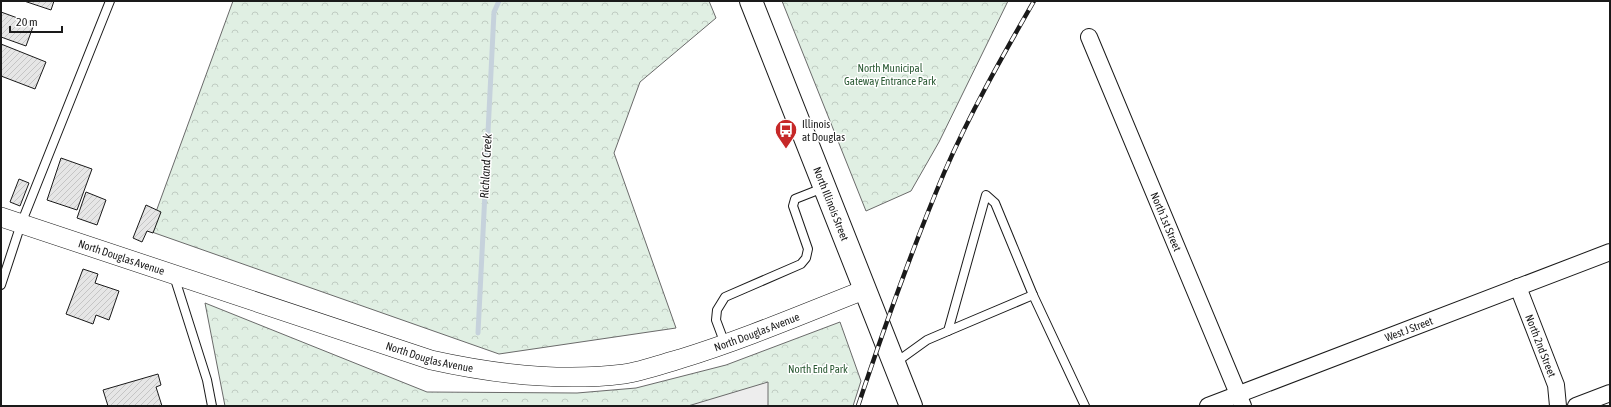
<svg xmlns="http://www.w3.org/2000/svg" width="1611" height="407" viewBox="0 0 1611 407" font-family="'Asap Condensed',sans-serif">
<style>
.forest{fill:url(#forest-crowns);stroke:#6a6a6a}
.parking{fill:#ededed;stroke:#6a6a6a}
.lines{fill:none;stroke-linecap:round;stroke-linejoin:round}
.stream{stroke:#c6d2dc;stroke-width:5}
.building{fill:url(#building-hatch);stroke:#1a1a1a}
.service-casing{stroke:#1a1a1a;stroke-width:10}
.minor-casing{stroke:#1a1a1a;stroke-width:18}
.tertiary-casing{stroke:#1a1a1a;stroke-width:20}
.primary-casing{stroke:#1a1a1a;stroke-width:24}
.service{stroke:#fff;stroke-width:8}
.minor{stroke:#fff;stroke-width:16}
.tertiary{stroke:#fff;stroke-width:19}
.primary{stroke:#fff;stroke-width:22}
.rail-casing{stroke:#1a1a1a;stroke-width:4.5}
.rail{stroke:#fff;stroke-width:3;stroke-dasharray:9;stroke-linecap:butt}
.labels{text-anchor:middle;stroke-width:3;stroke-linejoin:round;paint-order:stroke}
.park-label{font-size:11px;fill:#2b5a34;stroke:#fff}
.poi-label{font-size:11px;fill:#1a1a1a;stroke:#fff;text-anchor:start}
.street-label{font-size:11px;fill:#1a1a1a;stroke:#fff}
.water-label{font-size:12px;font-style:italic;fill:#1a1a1a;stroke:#fff}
</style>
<defs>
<pattern id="forest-crowns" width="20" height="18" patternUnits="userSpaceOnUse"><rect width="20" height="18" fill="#e0efe3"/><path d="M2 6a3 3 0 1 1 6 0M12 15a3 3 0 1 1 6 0" fill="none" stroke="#c0ccc2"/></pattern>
<pattern id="building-hatch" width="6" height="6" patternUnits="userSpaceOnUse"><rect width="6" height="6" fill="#e6e6e6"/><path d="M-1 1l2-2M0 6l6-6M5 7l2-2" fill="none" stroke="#c5c5c5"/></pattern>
</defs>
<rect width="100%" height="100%" fill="#fff"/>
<!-- forest -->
<g class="forest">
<path d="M233 1H709L716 18 640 82 614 153 676 328 499 354 149 231Z"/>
<path d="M782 1H1008L939 142 911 191 866 211Z"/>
<path d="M205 303 427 392 577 393 636 388 726 365 840 322 861 381 853 406H225Z"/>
</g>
<!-- parking -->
<path class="parking" d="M768 382V406H688Z"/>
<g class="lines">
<!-- stream -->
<path class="stream" d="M478 333 494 12 499 1"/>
</g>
<!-- building -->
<g class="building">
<path d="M24 1H54L51 10Z"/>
<path d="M1 12 34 24 26 46 1 37Z"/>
<path d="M1 44 46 62 35 89 1 76Z"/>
<path d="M61 158 92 169 77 210 47 200Z"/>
<path d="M19 179 29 183 20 206 10 202Z"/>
<path d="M86 192 106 200 97 225 77 218Z"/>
<path d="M146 205 161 212 153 233 147 231 142 242 133 238Z"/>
<path d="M83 269 98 274 95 283 119 291 109 320 96 315 93 324 66 314Z"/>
<path d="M158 374 161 385 156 387 162 406H108L103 390Z"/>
</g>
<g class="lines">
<!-- service casing -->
<g class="service-casing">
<g id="service">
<path d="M174 276 207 380 212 406"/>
<path d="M1 285 21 224 110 1"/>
<path d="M948 331 1033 295"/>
<path d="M725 344 716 320 717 310 725 297 801 264 806 258 808 249 793 206 795 199 823 188"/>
<path d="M895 363 927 340 948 331 986 195 995 203 1033 295 1085 406"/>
</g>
</g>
<!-- minor casing -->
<g class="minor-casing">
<g id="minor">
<path id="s1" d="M1089 37 1243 406"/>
<path id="s2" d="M1518 287 1556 385 1558 406"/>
<path id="s3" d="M1208 406 1610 252"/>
<path d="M1576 406 1610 393"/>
</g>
</g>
<!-- tertiary casing -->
<g class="tertiary-casing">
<g id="tertiary">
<path id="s4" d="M1 217 431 360C494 374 560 382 624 374 643 371 662 364 680 359 742 340 803 314 864 290"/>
</g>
</g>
<!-- primary casing -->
<g class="primary-casing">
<g id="primary">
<path id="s5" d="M751 1 911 406"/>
</g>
</g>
<!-- service -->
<use href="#service" class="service"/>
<!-- minor -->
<use href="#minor" class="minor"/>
<!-- tertiary -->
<use href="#tertiary" class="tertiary"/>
<!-- primary -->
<use href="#primary" class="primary"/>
<!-- rail casing -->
<g class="rail-casing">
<path id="rail" d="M858 406C884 328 912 249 944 173 970 113 1002 57 1034 1"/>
</g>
<!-- rail -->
<use href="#rail" class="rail"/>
</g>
<!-- icons -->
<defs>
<g id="bus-pin" transform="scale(1.15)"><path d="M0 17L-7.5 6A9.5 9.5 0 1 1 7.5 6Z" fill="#c62828" stroke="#fff"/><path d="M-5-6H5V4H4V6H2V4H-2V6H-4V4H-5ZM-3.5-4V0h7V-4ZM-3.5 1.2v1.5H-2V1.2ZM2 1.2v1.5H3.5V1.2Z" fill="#fff"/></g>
</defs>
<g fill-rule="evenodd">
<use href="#bus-pin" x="786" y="130"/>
</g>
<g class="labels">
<!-- park labels -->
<g class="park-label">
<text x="890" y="72">North Municipal<tspan x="890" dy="13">Gateway Entrance Park</tspan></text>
<text x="818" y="373">North End Park</text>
</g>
<!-- poi labels -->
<g class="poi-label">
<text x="802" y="128">Illinois<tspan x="802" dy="13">at Douglas</tspan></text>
</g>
<!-- street labels -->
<g class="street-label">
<text dy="4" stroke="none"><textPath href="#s5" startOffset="218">North Illinois Street</textPath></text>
<text dy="4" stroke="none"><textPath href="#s1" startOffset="200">North 1st Street</textPath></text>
<text dy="4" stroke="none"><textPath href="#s4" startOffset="127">North Douglas Avenue</textPath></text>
<text dy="4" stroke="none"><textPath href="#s3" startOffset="215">West J Street</textPath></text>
<text dy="4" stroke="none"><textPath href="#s4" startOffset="787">North Douglas Avenue</textPath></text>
<text dy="4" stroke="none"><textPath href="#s2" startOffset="63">North 2nd Street</textPath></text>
<text dy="4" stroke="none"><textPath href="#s4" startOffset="451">North Douglas Avenue</textPath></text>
</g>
<!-- water labels -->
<g class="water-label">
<text transform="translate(486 166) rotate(-87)" y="4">Richland Creek</text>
</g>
</g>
<!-- border -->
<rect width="1611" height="407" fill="none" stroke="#1a1a1a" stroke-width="4"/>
<!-- scale -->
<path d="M10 26v6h52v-6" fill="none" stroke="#1a1a1a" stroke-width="2"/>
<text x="16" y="26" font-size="12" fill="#1a1a1a" stroke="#ffffff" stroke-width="3" paint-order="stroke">20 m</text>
</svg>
